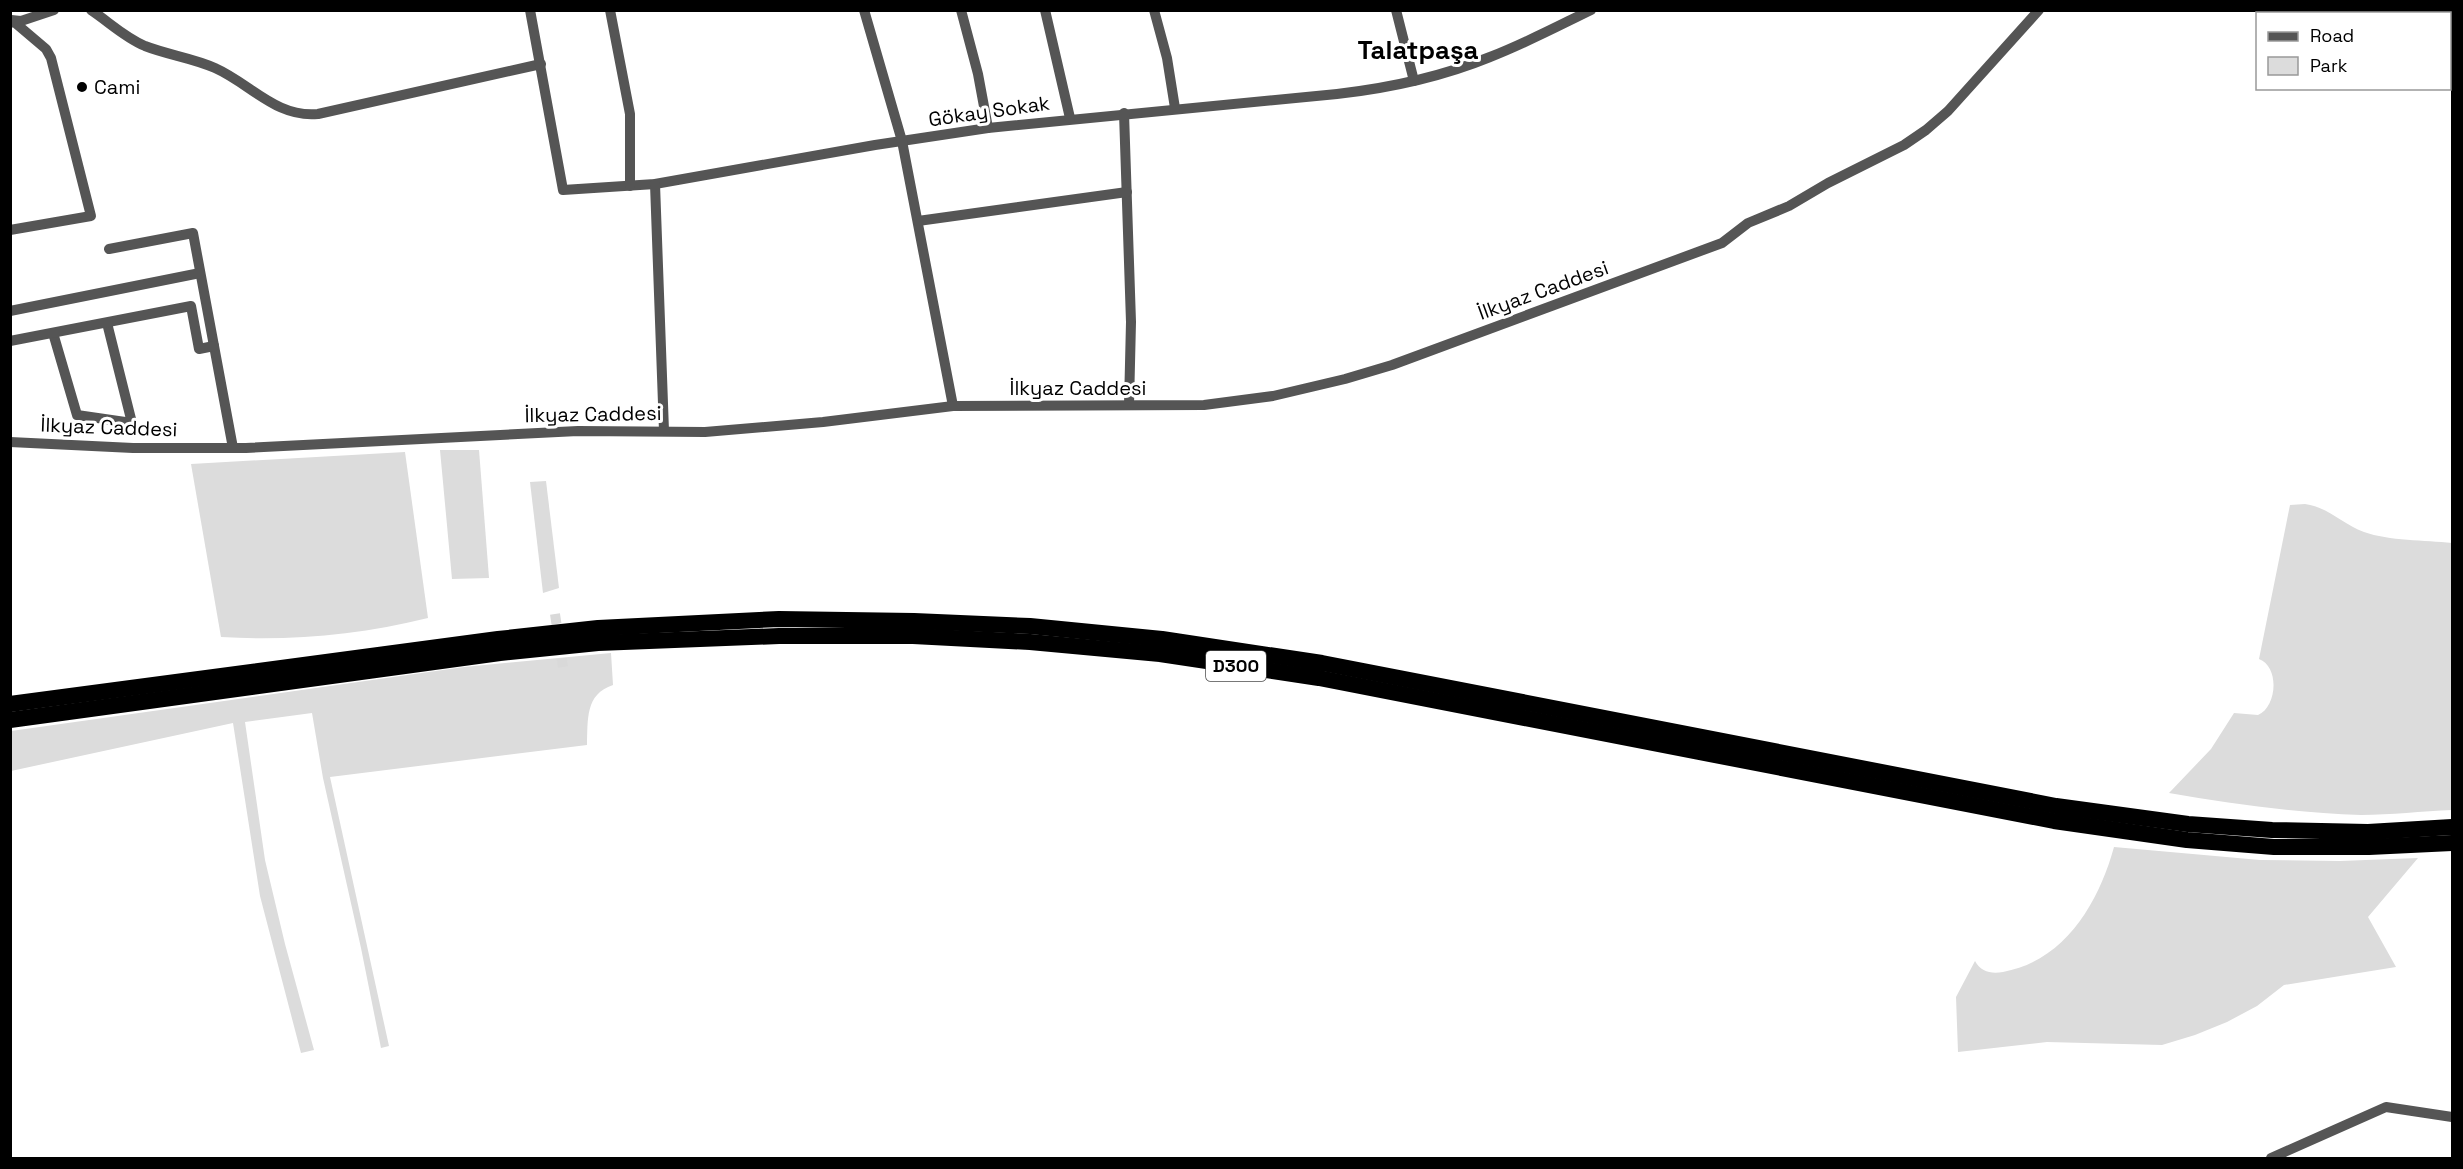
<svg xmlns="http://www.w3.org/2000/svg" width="2463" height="1169" viewBox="0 0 2463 1169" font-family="'Space Grotesk',sans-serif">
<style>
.green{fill:#dcdcdc}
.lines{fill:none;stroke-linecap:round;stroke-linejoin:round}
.minor-tunnel{stroke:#d9d9d9;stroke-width:10;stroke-dasharray:10 5;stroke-linecap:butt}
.minor{stroke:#555;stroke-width:10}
.trunk{stroke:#000;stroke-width:16}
.poi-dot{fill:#000;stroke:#fff;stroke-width:2}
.labels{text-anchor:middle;stroke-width:6;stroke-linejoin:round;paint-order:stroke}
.shield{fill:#fff;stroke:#4c4c4c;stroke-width:1.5}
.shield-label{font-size:18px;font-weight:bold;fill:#000}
.poi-label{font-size:20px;fill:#000;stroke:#fff;text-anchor:start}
.street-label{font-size:20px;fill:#000;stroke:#fff}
.district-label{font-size:26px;font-weight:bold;fill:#000;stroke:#fff}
</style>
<rect width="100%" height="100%" fill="#fff"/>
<!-- green -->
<g class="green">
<path d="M440 450H479L489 578 452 579Z"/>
<path d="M405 452 428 618C359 635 291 641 221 637L191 464Z"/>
<path d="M546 481 559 588 543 593 530 482Z"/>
<path d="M2305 504C2328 507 2342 524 2364 532 2389 541 2425 540 2452 543V810C2422 811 2391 815 2361 815 2296 813 2232 804 2169 793L2211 749 2234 713 2258 715C2277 707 2280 667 2259 659L2290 505Z"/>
<path d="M611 653 613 685C585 694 588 720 587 745L330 777 389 1046 381 1048 361 948 323 778 312 713 245 722 265 860 285 944 314 1050 301 1053 260 896 233 723 11 771V731L464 667Z"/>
<path d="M2114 847 2260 860 2340 861 2418 858 2368 917 2396 967 2284 985 2257 1006 2227 1022 2195 1035 2162 1045 2047 1042 1958 1052 1956 997 1975 961C1981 972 1991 974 2003 972 2065 961 2099 902 2114 847Z"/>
</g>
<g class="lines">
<!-- minor-tunnel -->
<path class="minor-tunnel" d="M555 614 563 667"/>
<!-- minor -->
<g class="minor">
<path d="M91 10C109 22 124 37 145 46 168 55 193 58 215 68 251 84 276 118 318 114L541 64"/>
<path d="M530 10 563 190 655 184 875 145 988 128 1337 94C1390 88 1441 77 1490 57 1524 44 1558 26 1591 10"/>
<path d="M610 10 630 114V186"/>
<path d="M864 10 902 141 953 406"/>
<path d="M961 10 978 74 988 128"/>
<path d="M1045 10 1070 118"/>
<path d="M1154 10 1167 58 1175 108"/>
<path d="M1396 10 1414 81"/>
<path d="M11 20 21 21 54 10"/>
<path d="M10 23 13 21 46 49 51 58 91 216 10 230"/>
<path d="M1124 113 1131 322 1129 405"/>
<path d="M655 184 664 431"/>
<path d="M918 221 1127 192"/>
<path d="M109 249 193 233 233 448"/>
<path d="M10 311 200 273"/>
<path d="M53 333 77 415 132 423 107 323"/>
<path d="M10 341 191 306 199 349 214 346"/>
<path d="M10 442 133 448H246L578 431 705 432 823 422 953 406 1204 405 1273 396 1345 379 1392 365 1722 243 1748 223 1789 206 1828 183 1904 145 1926 130 1948 111 2039 10"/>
<path d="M2271 1158 2386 1107 2452 1117"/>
</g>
<!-- trunk -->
<g class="trunk">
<path d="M10 704 498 639 598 628 779 619 914 621 1030 626 1162 639 1322 663 2056 806 2188 824 2272 830 2368 832 2452 827"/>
<path d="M10 720 500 653 598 643 779 636H913L1030 642 1160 654 1319 678 2054 821 2187 840 2274 847H2369L2452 843"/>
</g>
</g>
<!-- markers -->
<circle class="poi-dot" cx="82" cy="87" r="6"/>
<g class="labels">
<!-- shield labels -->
<rect class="shield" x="1206" y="651" width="60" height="30" rx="4.5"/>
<g class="shield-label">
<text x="1236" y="672">D300</text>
</g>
<!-- poi labels -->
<g class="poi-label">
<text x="94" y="94">Cami</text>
</g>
<!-- street labels -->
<g class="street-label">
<text transform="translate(989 111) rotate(-8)" y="7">Gökay Sokak</text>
<text transform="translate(1543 290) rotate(-20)" y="7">İlkyaz Caddesi</text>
<text x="1078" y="395">İlkyaz Caddesi</text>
<text transform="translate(593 414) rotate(-1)" y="7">İlkyaz Caddesi</text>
<text transform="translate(109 427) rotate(2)" y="7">İlkyaz Caddesi</text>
</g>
<!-- district labels -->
<g class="district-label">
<text x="1418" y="59">Talatpaşa</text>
</g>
</g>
<!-- border -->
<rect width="2463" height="1169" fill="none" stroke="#000000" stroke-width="24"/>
<!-- legend -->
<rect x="2256" y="12" width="195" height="78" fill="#ffffff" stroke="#999999" stroke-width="1.5"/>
<rect x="2268" y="32" width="30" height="9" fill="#555555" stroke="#999999" stroke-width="1.5"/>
<text x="2310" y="42" font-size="18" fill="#000000">Road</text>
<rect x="2268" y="57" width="30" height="18" fill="#dcdcdc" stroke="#999999" stroke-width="1.5"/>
<text x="2310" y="72" font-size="18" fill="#000000">Park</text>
</svg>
